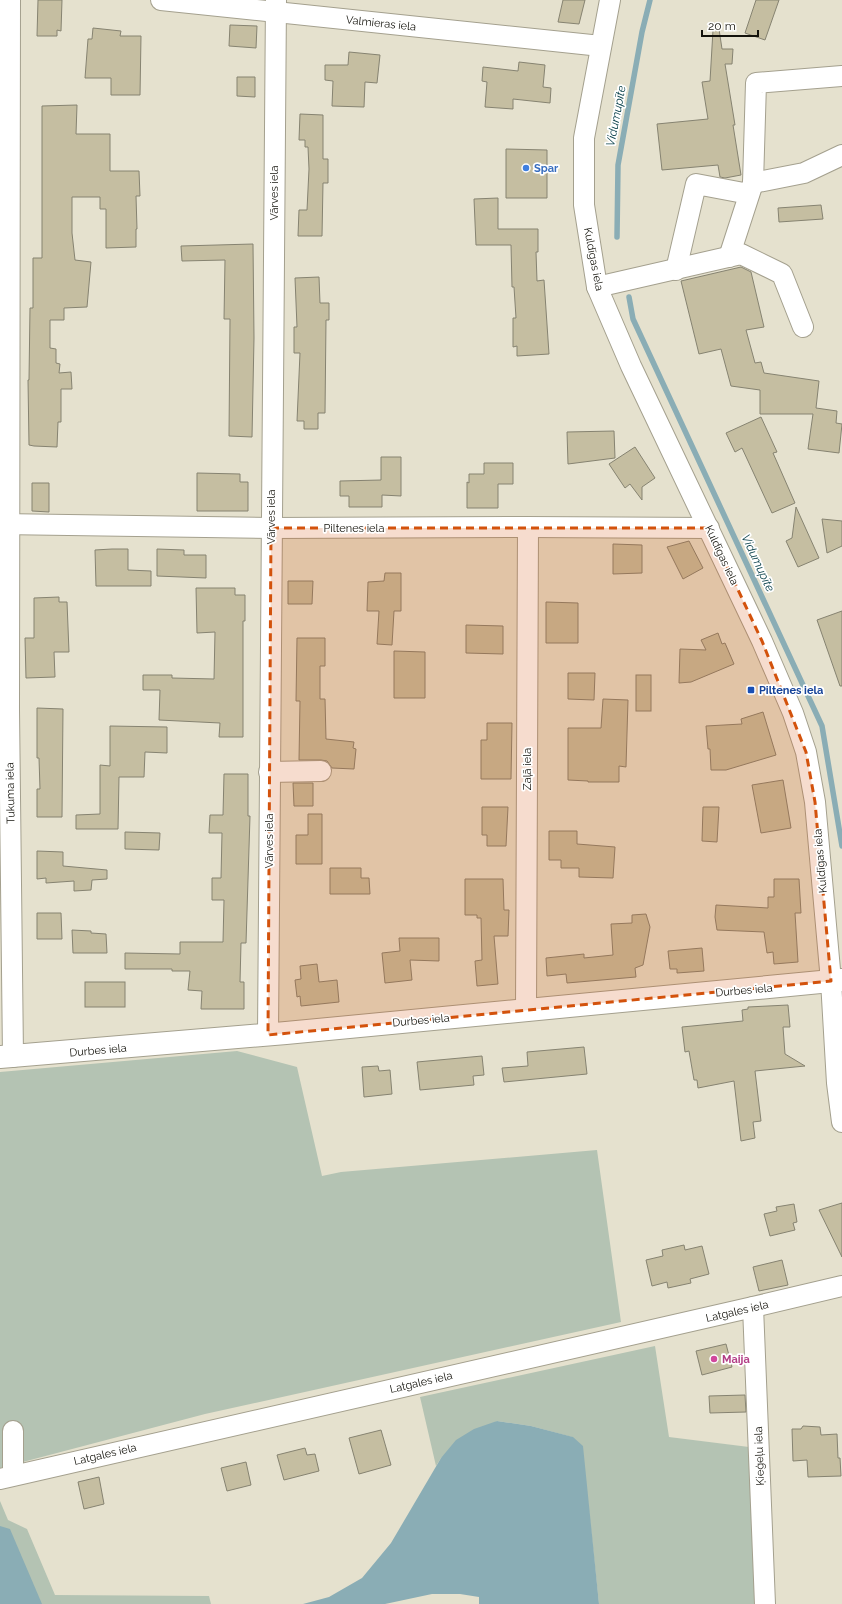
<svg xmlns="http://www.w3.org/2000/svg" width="842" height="1604" viewBox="0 0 842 1604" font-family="Raleway,sans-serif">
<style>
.green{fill:#b4c3b3}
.water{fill:#8aadb5}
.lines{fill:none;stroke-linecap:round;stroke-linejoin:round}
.stream{stroke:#8aadb5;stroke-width:5.5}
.building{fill:#c5bea1;stroke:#868371}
.minor-casing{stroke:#a4a08e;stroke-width:22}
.major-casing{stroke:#a4a08e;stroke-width:24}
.minor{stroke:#fff;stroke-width:20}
.major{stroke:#fff;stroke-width:22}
.marked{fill:#d3520c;fill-opacity:0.2;stroke:#d3520c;stroke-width:3;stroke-dasharray:8 5;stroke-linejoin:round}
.shop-dot{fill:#3f7fe0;stroke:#fff;stroke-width:1.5}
.transit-dot{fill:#1a4fb4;stroke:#fff;stroke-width:1.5}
.hotel-dot{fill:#d1479c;stroke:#fff;stroke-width:1.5}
.labels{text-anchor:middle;stroke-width:3.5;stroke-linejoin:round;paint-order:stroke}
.street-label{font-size:11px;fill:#13120b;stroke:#fff}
.shop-label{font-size:11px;font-weight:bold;fill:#366cbe;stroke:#fff;text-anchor:start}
.transit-label{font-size:11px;font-weight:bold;fill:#164399;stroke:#fff;text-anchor:start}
.hotel-label{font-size:11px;font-weight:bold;fill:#b23c85;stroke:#fff;text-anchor:start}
.water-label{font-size:12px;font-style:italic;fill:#0b424c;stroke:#fff}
</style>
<rect width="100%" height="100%" fill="#e5e1ce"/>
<!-- green -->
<g class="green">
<path d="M237 1051 297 1067 322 1176 341 1172 597 1150 621 1322 205 1414 0 1468V1072Z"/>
<path d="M655 1346 669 1437 749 1447 755 1604H599L582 1446 572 1437 531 1426 497 1421 441 1458 436 1466 420 1397Z"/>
<path d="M0 1501 8 1520 27 1529 55 1595 209 1596 211 1604H0Z"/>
</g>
<!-- water -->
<g class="water">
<path d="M497 1421 531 1426 573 1437 583 1446 599 1604H479V1597L460 1594H432L385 1604H303L329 1597 362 1578 391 1543 441 1458 456 1440 474 1429Z"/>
<path d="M0 1526 10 1529 42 1604H0Z"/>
</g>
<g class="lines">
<!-- stream -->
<g class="stream">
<path d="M617 237 618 165 642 32 650 0"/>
<path d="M629 297 633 319 822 726 842 846"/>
</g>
</g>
<!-- building -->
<g class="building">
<path d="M38 0H62L61 31 57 30V36H37Z"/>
<path d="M563 0H585L579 24 558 22Z"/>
<path d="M756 0H779L765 40 745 33Z"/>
<path d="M230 25 257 26 256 48 229 46Z"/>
<path d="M93 28 121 31 120 36H141L140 95H111V78H85L88 39H92Z"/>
<path d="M719 29 722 49H733L732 64H725L735 125H733L741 175 725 178 720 177 718 165 662 170 657 124 708 119 702 82 710 81 713 30Z"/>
<path d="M349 52 380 55 377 83 365 82 364 107 332 106 333 81 325 80V65H348Z"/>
<path d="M519 62 545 65 543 87 551 88 550 103 513 99V109L485 107 487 82 482 81 483 67 518 71Z"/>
<path d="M237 77H255V97L237 96Z"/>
<path d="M77 105 76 134H110V171H139L140 196H136L137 229H136V247L106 248V209H100V197H72V233L75 260 91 262 87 307 64 308V320H50V348L56 349V363L60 364 59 373 71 372 72 389H61V422H58L57 447 34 446 29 445 28 380H29L30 308H33V258H42V106Z"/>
<path d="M300 114 323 115V159H328V183H323L322 236H298L299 210H307L309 169 308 147H305V140H299Z"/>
<path d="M506 149 547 150V198H506Z"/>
<path d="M498 198V229H538V252H536L537 281 544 280 549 354 517 356V346L513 347V318H516L514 287H512L511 245H476L474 199Z"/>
<path d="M821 205 823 219 779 222 778 208Z"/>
<path d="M253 244 254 338 252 437 229 436 230 319H224L225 260 182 261 181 246Z"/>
<path d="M741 267 751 272 764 327 746 330 755 363 761 362 764 373 819 381 816 408 837 411 836 423 842 424 839 453 808 449 813 414H760V390L731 386 721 349 699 354 681 281Z"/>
<path d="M319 277 320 303H329V320H326L325 413H318V429H304V421H297L300 353H294V327H297L295 278Z"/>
<path d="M761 417 777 452 773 453 795 503 772 513 742 448 735 452 726 433Z"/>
<path d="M614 431 615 458 568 464 567 432Z"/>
<path d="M635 447 655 478 642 487V500L630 484 625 488 609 464Z"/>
<path d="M381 457H401V496L382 495V507H349V496H340V481L381 480Z"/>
<path d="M484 463H513V484H498V508H467V482L469 483V474H484Z"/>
<path d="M197 473 240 474V482H248V511H197Z"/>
<path d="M32 483H49V512L32 511Z"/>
<path d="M796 507 819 558 798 567 786 541 792 538Z"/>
<path d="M822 519 842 521V546L827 553Z"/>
<path d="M689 541 703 568 683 579 667 547Z"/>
<path d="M613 544 642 545V573L613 574Z"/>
<path d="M112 549H128V570L151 571V586H96L95 550Z"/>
<path d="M157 549 184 550V555H206V578L157 576Z"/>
<path d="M385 573H401V611H394L392 645 377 644 379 611H367L368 582 384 581Z"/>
<path d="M288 581H313L312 604H288Z"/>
<path d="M196 588H235V595H245V621H243V737H219L220 723 159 720 160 690H143V675H172V678L214 679 215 632 197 633Z"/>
<path d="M59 597V602H67L69 652H54L55 677 26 678 25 638H34V598Z"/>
<path d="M546 602 578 603V643H546Z"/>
<path d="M842 611V686H840L817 620Z"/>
<path d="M466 625 503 626V654L466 653Z"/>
<path d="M718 633 722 644 725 643 734 664 691 682 679 683 680 649 706 650 701 640Z"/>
<path d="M297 638H325V666H320V699H325L326 739 354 742 353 748 356 749 354 769 332 768 327 761 321 760H299L300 701H296Z"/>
<path d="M394 651 425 652V698H394Z"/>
<path d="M568 673H595L594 700 568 699Z"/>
<rect x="636" y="675" width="15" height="36"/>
<path d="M603 699 628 700 626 767 619 766V782H588V781L568 780V728H601Z"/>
<path d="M37 708 63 709 62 817H37V789H40L39 758H37Z"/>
<path d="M763 712 776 755 726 770H711L710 749H708L706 726 742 724 741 719Z"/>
<path d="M487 723H512L511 779H481V740H487Z"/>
<path d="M110 726 167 727V753L145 752 144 777H119L118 829H76V815L100 814V765L110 766Z"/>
<path d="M224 774H248V816H250L246 943H241L240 982H244V1009H201L202 991 188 990 190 971H172V969H125V953L180 954V942H223L224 900H212V878H221L222 833H209L210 815H223Z"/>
<path d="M783 780 791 828 761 833 752 785Z"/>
<path d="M293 783H313V806H294Z"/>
<path d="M482 807H508L506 846H487V835H482Z"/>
<path d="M703 807H719L717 842 702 841Z"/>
<path d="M308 814H322V864H296V835H308Z"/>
<path d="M549 831H577V844L615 847 613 878 579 877V868H561V860H549Z"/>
<path d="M125 832 160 833 159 850 125 849Z"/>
<path d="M37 851 63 852V866L107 870V879L92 880 91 890 74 891V881L46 883V878L37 879Z"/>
<path d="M330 868H361V878H369L370 894H330Z"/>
<path d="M465 879H503L504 910H509L508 936H494L498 984 477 986 475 961 482 960 481 918H477V915H465Z"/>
<path d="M774 879H799L801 913H795L798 962 774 964 773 952 767 953 764 932 717 930 715 917 716 905 768 908V897H774Z"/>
<path d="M37 913H61L62 939H37Z"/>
<path d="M646 914 650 927 643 965 635 968 636 977 567 983 566 974 547 976 546 958 584 954V958L613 955 611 924 632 923V915Z"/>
<path d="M72 930 91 931V933L106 934 107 953H73Z"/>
<path d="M399 938H439V961L410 960 412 980 385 983 382 953 400 951Z"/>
<path d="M702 948 704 971 677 973V969H670L668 951Z"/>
<path d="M317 964 319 982 337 980 339 1002 301 1006 300 996 297 997 295 980 301 979 300 966Z"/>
<rect x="85" y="982" width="40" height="25"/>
<path d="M788 1005 790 1027H783L785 1054 805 1066 755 1071 761 1121 753 1122 755 1138 741 1141 734 1081 698 1088 697 1080H694L689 1051 685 1052 682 1027 743 1021 742 1010 748 1009V1007Z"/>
<path d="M584 1047 587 1074 504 1082 502 1068 528 1066 527 1052Z"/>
<path d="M482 1056 484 1075 473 1076 474 1085 420 1090 417 1062Z"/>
<path d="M378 1066 379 1071 390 1070 392 1094 364 1097 362 1067Z"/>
<path d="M842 1203V1257L819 1210Z"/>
<path d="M794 1204 797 1222 793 1223 795 1230 770 1236 764 1214 777 1211 776 1207Z"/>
<path d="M684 1245 685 1250 702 1246 709 1274 690 1279 691 1283 668 1288 667 1282 652 1286 646 1260 663 1256 662 1250Z"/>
<path d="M782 1260 788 1285 759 1291 753 1267Z"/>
<path d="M726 1344 732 1367 702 1375 696 1351Z"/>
<path d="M745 1395 746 1412 710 1413 709 1396Z"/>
<path d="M803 1426 820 1427 821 1435 837 1434 838 1458H840L841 1476 808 1477 807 1460 793 1461 792 1429H801Z"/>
<path d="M381 1430 391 1465 359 1474 349 1438Z"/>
<path d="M305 1448 307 1455 315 1454 319 1471 284 1480 277 1455Z"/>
<path d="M246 1462 251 1485 227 1491 221 1468Z"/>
<path d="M99 1477 104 1504 84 1509 78 1482Z"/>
</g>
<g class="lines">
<!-- minor casing -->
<g class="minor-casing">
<g id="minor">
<path d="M10 0 9 710 13 1057"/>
<path d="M161 0 601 46"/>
<path d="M610 0 584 138V205L597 287 631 366 762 641 793 713 806 752 815 802 831 981 837 1083 842 1122"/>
<path d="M753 183 804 173 842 155"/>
<path d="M729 257 753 183 756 83 842 76"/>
<path d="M676 270 696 184 749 194"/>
<path d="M597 287 741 254 782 274 803 327"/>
<path d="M0 524 271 528 528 527 709 528"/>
<path d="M269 772 321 771"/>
<path d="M526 1011 528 527"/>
<path d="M268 1035 276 0"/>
<path d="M753 1307 765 1604"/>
<path d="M13 1475V1431"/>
<path d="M0 1479 753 1307 842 1286"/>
</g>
</g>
<!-- major casing -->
<g class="major-casing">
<path id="major" d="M0 1057 286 1033 842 980"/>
</g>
<!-- minor -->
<use href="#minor" class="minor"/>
<!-- major -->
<use href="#major" class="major"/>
</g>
<!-- marked area -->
<path class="marked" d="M271 528H709L762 641 806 752 815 802 831 981 268 1035Z"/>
<!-- markers -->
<circle class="shop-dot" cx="526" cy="168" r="4"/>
<rect class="transit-dot" x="747" y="686" width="8" height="8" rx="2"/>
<circle class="hotel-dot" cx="714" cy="1359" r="4"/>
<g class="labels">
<!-- street labels -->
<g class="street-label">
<text transform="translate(381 23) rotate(6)" y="4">Valmieras iela</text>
<text transform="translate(274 193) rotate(-90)" y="4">Vārves iela</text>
<text transform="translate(594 259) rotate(79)" y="4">Kuldīgas iela</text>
<text transform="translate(271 517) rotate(-90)" y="4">Vārves iela</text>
<text x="354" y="532">Piltenes iela</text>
<text transform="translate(722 555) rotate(65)" y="4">Kuldīgas iela</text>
<text transform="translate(527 769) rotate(-90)" y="4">Zaļā iela</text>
<text transform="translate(10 793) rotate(-91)" y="4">Tukuma iela</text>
<text transform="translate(269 841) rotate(-90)" y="4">Vārves iela</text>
<text transform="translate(820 861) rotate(-95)" y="4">Kuldīgas iela</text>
<text transform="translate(744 990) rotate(-5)" y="4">Durbes iela</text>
<text transform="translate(421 1020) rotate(-5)" y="4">Durbes iela</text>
<text transform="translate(98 1050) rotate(-5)" y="4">Durbes iela</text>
<text transform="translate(737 1311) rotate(-13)" y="4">Latgales iela</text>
<text transform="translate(421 1382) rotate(-13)" y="4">Latgales iela</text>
<text transform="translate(105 1454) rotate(-13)" y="4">Latgales iela</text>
<text transform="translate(759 1456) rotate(-92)" y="4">Ķieģeļu iela</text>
</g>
<!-- shop labels -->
<g class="shop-label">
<text x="534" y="172">Spar</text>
</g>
<!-- transit labels -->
<g class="transit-label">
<text x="759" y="694">Piltenes iela</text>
</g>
<!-- hotel labels -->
<g class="hotel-label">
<text x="722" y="1363">Maija</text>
</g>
<!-- water labels -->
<g class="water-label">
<text transform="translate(616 116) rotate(-79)" y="4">Vidumupīte</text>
<text transform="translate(758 563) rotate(65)" y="4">Vidumupīte</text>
</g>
</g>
<!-- scale -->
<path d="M702 30v6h56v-6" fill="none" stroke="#13120b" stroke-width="2"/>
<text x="708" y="30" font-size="12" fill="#13120b" stroke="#ffffff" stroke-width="3" paint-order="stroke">20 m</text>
</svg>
